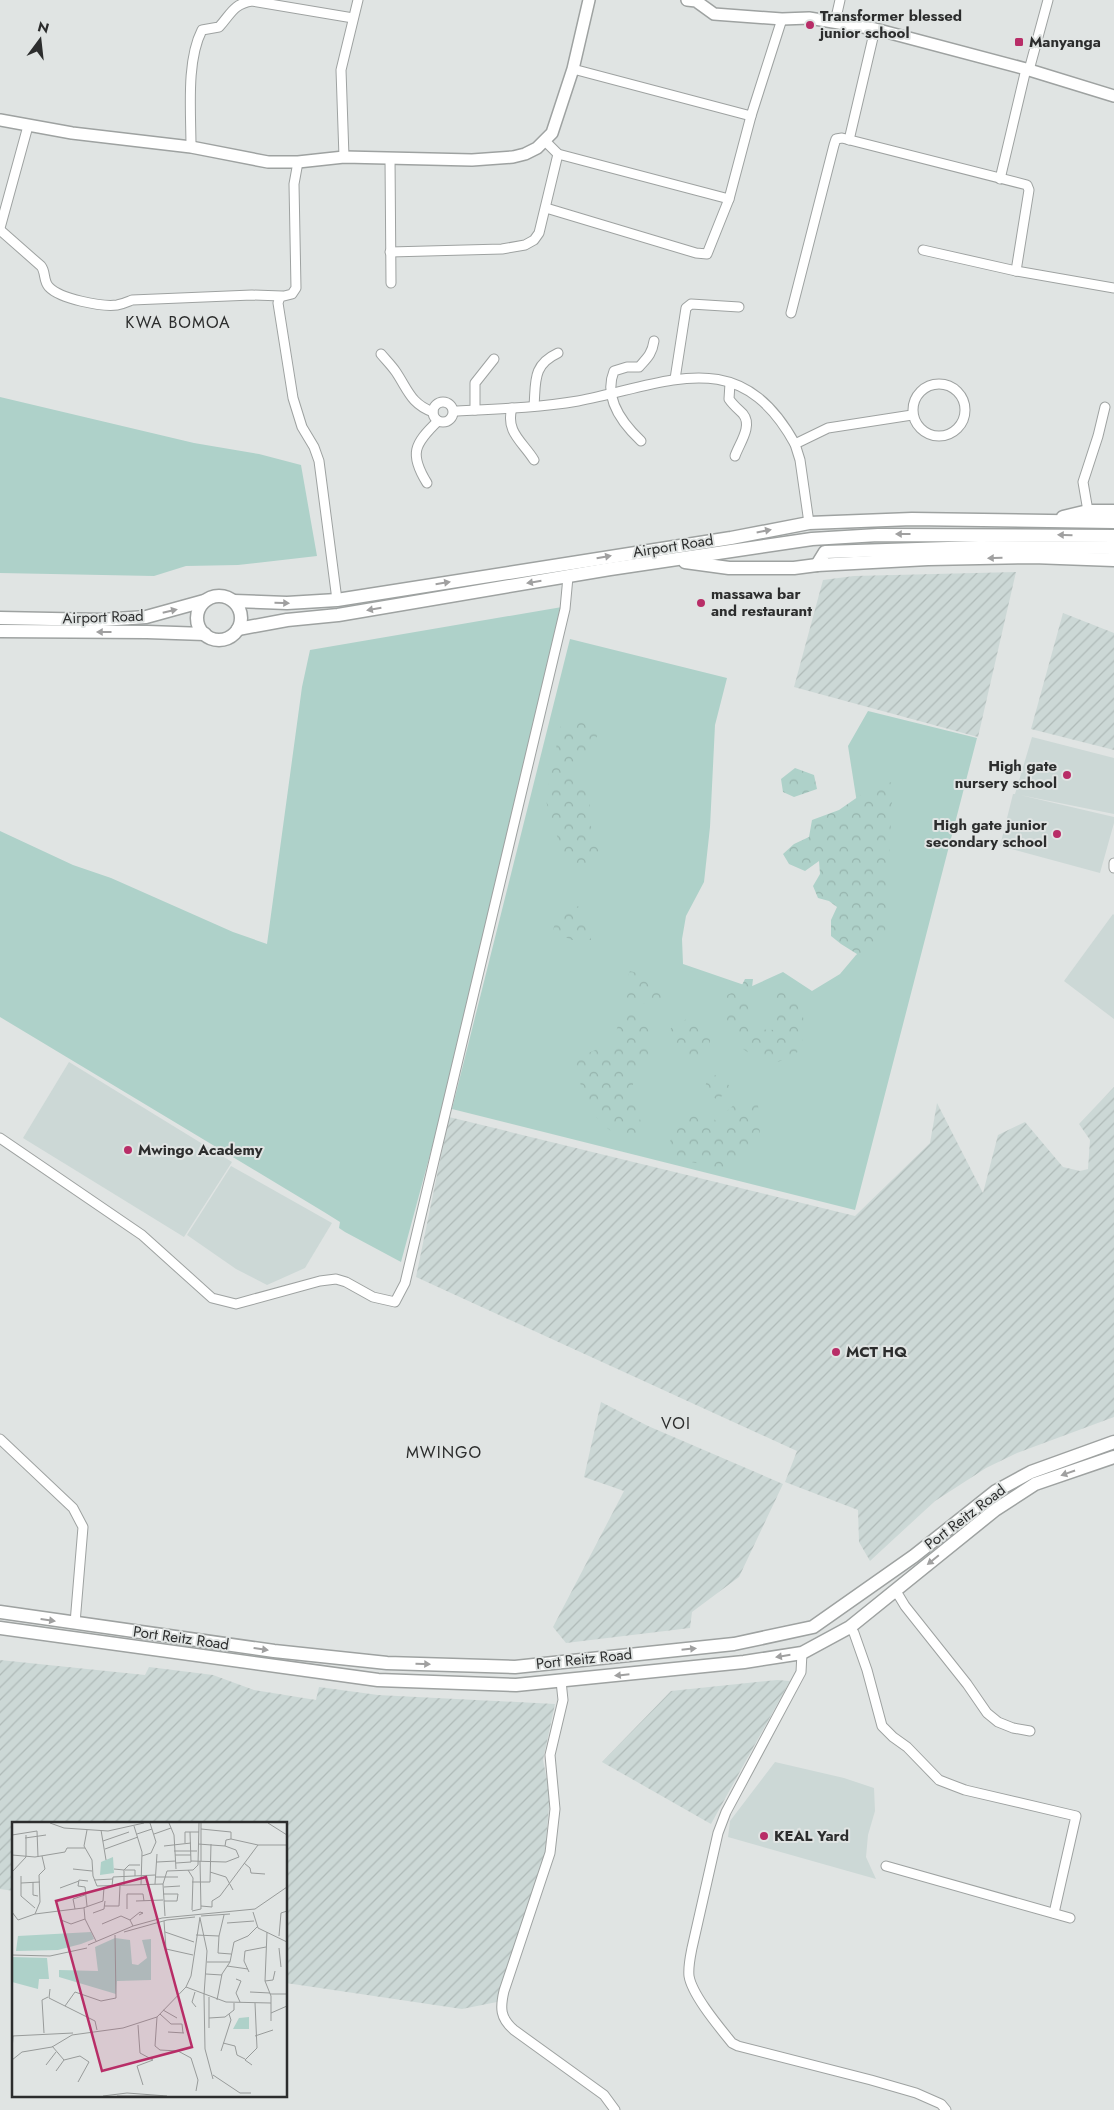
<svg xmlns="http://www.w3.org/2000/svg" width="1114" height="2110" viewBox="0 0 1114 2110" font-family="Jost,sans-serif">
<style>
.built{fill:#ccd8d6}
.industrial{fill:url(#industrial-furrows)}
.grass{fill:#aed1c9}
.forest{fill:url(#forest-crowns)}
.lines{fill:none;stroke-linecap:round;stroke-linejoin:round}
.minor-casing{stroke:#9ea2a1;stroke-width:11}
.tertiary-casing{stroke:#9ea2a1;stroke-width:14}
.secondary-casing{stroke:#9ea2a1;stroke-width:15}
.minor{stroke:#fff;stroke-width:9}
.tertiary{stroke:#fff;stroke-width:11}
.secondary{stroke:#fff;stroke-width:12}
.oneway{fill:#a0a0a0}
.poi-dot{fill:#b82d67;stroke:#e0e4e3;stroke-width:2}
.labels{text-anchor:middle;stroke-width:4;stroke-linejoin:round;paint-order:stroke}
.poi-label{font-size:15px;font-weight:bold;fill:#2c2d2d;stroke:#e0e4e3;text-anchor:start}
.street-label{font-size:15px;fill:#2c2d2d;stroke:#e0e4e3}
.neighbourhood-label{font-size:16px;letter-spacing:1px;fill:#2c2d2d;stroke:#e0e4e3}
.inset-road{fill:none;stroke:#989b9a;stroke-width:1}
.view{fill:#b82d67;fill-opacity:0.15;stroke:#b82d67;stroke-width:2.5}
.inset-edge{fill:none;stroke:#2c2d2d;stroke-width:2.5}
</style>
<defs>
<pattern id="industrial-furrows" width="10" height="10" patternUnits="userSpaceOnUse" patternTransform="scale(1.25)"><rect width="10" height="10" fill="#ccd8d6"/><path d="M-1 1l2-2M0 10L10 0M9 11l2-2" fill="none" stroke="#afbab8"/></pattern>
<pattern id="forest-crowns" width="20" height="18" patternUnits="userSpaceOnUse" patternTransform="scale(1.25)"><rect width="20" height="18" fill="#aed1c9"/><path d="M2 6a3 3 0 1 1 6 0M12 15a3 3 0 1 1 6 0" fill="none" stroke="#96b4ad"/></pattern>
</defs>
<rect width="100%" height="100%" fill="#e0e4e3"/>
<!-- built -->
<g class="built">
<path d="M1032 737 1114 758V814L1020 795 1114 817V823L1100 873 1000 846 1013 794H1015Z"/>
<path d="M1113 914 1114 915V1019L1064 981Z"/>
<path d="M69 1062 232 1162 184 1237 23 1138Z"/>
<path d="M231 1166 332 1223 305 1268 267 1285 236 1269 187 1235Z"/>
<path d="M775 1762 844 1778 874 1788 875 1811 868 1835 866 1857 876 1879 728 1837 730 1821Z"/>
</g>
<!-- industrial -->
<g class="industrial">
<path d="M1016 572 978 737 794 687 823 580 854 576Z"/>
<path d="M1063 613 1114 633V750L1031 729Z"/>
<path d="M1114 1087V1417L1017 1453 986 1468 935 1501 870 1561 859 1542 858 1510 785 1482 797 1451 416 1277 449 1117 855 1216 930 1143 937 1103 983 1193 998 1135 1025 1122 1063 1167 1080 1171 1088 1169 1090 1140 1079 1124Z"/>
<path d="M601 1402 648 1426 783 1484 739 1577 692 1612 690 1628 566 1643 553 1627 624 1491 584 1477Z"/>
<path d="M0 1660 145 1675 149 1667 213 1675 254 1690 316 1700 319 1687 378 1695 555 1704 543 1760 550 1795 545 1853 497 2002 462 2009 286 1983V1824H14V1891L0 1889Z"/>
<path d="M777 1680 790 1681 711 1824 602 1762 671 1691Z"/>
</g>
<!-- grass -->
<g class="grass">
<path d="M0 397 194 443 259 454 301 465 317 556 238 565 186 566 154 576 0 573Z"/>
<path d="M562 607 452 1073 401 1262 345 1232 339 1228 340 1222 324 1212 0 1017V831L73 865 111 878 233 932 267 944 302 687 310 650Z"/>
<path d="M570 639 727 678 715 725 710 827 704 882 686 916 682 939 683 964 750 987 783 972 812 991 840 974 856 955 878 936 848 746 868 711 977 738 855 1210 452 1109Z"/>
</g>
<!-- forest -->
<g class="forest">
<path d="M579 716 601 729 588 753 574 769 590 797V825L602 844 588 873 564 858 545 798 561 725Z"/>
<path d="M795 768 814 775 817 789 794 797 783 792 781 779Z"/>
<path d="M893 782 885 938 865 959 841 944 831 936V920L837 907 829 901 818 898 813 886 820 874 819 861 805 871 789 864 783 854 794 844 809 837 812 820 839 810 875 785Z"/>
<path d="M580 906 589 922 591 940H571L553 930 559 910Z"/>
<path d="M630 971 662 980 661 1003 645 1004 620 995Z"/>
<path d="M745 979H753L749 1012 753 1029 775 1030V1020L779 1010 767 1000 779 988C795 997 804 1010 805 1030 805 1037 799 1046 797 1053L778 1062 758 1059 740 1047 725 1017 727 995 740 989Z"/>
<path d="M625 1005 652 1032 649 1056 633 1082V1099L643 1128 626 1142C586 1114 586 1105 574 1059L612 1043Z"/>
<path d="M690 1017 710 1034V1058L687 1057 665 1044 671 1028Z"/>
<path d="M717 1075 732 1088 717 1100 705 1090 707 1077Z"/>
<path d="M738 1101 758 1104 760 1135 743 1157 725 1169 677 1159 669 1143 681 1121 696 1109 713 1117 722 1130 726 1112Z"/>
</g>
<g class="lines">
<!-- minor casing -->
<g class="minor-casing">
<g id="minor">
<path d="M835 22 840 0"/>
<path d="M573 69 751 116"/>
<path d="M1029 70 1048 0"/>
<path d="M849 140 875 29"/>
<path d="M545 141 558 154 729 199"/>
<path d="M191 147C191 112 186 61 202 30L219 27C231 14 233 4 252 1L353 18"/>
<path d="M344 157 341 70 358 0"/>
<path d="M390 158 391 283"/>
<path d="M298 162 294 184 296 288 292 294 280 297 278 303 293 398 302 427 314 447 319 461 337 600"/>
<path d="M1000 179 1026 69"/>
<path d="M546 208 696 253 707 254 729 199 751 116 782 19"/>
<path d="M0 228 28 126"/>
<path d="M0 230 41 266C46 272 43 281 49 287 60 299 102 307 117 305 123 304 127 302 132 300L252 295 282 296"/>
<path d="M923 250 1016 271 1114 288"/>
<path d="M390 252 502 249 525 245 534 240 539 233 558 154"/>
<path d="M791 313 834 145 836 139 842 138 1027 185 1029 190 1016 271"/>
<path d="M381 354C386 360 392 366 396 372 408 390 411 404 433 412"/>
<path d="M675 379 686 308 691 304 739 307"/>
<path d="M730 383 729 399C733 405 738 409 743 414 753 426 739 444 735 456"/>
<circle cx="939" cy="410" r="26"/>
<circle cx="443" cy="412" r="10"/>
<path d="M534 406C536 382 532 365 558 353"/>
<path d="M512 408C505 432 523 442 534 460"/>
<path d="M475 410V383L494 359"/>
<path d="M454 411C495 409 537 408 578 401 668 384 739 342 795 444"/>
<path d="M641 441C622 423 603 398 614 371L627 367H639C647 358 652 354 654 341"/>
<path d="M427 483C409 454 414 444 438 421"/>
<path d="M1088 511 1083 482 1098 436 1105 407"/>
<path d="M809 523 800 460 795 444 828 428 912 415"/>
<path d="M1114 863V868"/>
<path d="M0 1138 142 1235 212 1298 236 1304 320 1281 336 1279 346 1282 373 1297 395 1302 405 1283 565 609 568 577"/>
<path d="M0 1439 73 1508 83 1527 75 1623"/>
<path d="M894 1591 899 1596 905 1606 967 1684 987 1713 998 1722 1013 1728 1030 1731"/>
<path d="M850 1627 854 1633 867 1670 882 1726 893 1737 907 1747 939 1780 965 1790 1076 1816 1054 1913"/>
<path d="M802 1653 801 1672 726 1812 718 1833 692 1948C690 1958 688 1967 689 1976 692 1995 720 2028 732 2043L738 2046 871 2080 916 2093 941 2104 946 2110"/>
<path d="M561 1681 563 1700 550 1755 555 1809 550 1853 504 1991C500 2008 500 2018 514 2030L604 2095 615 2110"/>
<path d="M886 1866 1070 1918"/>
</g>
</g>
<!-- tertiary casing -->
<g class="tertiary-casing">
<g id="tertiary">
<path d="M687 0 696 1 714 14 782 19 809 18 875 29 1026 69 1114 96"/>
<path d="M0 120 72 133 191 147 268 162H298L344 157 472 160 513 157 525 154 537 148 552 133 573 69 589 0"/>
</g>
</g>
<!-- secondary casing -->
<g class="secondary-casing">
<g id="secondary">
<path d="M1063 517 1088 511H1114"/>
<path d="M685 562 729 568H794L817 565 928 559 1033 557 1114 560"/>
<path d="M817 565 825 552 979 547 1114 548"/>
<circle cx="219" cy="618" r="22"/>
<path d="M234 601 287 603 337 600 731 538 809 523 912 519 1114 522"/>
<path d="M0 618 102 620 146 617 204 601"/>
<path d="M238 629 287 620 338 615 610 569 812 539 878 535 1114 536"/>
<path d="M0 631 147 632 205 634"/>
<path d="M0 1612 274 1651 387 1663 515 1667 734 1644 813 1627 914 1556 996 1491 1031 1472 1114 1442"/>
<path d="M0 1628 378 1680 516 1685 744 1662 802 1653 850 1627 995 1510 1035 1484 1114 1457"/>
</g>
</g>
<!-- minor -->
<use href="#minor" class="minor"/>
<!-- tertiary -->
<use href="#tertiary" class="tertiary"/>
<!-- secondary -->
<use href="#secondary" class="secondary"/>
</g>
<!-- one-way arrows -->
<defs><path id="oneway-solid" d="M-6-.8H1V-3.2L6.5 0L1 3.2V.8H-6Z" transform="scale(1.25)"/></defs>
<g class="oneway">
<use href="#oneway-solid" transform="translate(764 531) rotate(-11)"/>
<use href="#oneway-solid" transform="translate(903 534) rotate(180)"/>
<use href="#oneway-solid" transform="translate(1065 535) rotate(-179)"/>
<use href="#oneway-solid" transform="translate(604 557) rotate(-10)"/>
<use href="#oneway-solid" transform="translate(995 558) rotate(179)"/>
<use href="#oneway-solid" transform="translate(534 582) rotate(171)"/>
<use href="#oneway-solid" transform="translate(443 583) rotate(-9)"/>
<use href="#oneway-solid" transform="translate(282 603) rotate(1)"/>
<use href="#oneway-solid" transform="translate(374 609) rotate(170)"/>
<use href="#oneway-solid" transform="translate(170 611) rotate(-13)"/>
<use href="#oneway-solid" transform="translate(104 632) rotate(180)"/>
<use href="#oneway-solid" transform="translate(1068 1473) rotate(161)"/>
<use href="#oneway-solid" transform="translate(933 1560) rotate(141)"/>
<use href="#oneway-solid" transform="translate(48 1620) rotate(8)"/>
<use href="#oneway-solid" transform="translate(261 1649) rotate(8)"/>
<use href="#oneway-solid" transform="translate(689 1649) rotate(-6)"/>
<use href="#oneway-solid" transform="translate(783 1656) rotate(171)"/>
<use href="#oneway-solid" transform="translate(423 1664) rotate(2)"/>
<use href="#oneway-solid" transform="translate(622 1675) rotate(174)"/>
</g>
<!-- markers -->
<g class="poi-dot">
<circle cx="810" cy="25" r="5"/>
<rect x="1014" y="37" width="10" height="10" rx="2.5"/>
<circle cx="701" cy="603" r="5"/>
<circle cx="1067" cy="775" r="5"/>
<circle cx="1057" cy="834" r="5"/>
<circle cx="128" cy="1150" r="5"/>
<circle cx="836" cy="1352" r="5"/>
<circle cx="764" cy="1836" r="5"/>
</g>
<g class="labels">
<!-- poi labels -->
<g class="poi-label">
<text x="820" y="21">Transformer blessed<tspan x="820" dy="17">junior school</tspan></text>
<text x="1029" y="47">Manyanga</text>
<text x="711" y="599">massawa bar<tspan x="711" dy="17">and restaurant</tspan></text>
<text x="1057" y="771" text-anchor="end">High gate<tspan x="1057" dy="17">nursery school</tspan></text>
<text x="1047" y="830" text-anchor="end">High gate junior<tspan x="1047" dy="17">secondary school</tspan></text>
<text x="138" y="1155">Mwingo Academy</text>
<text x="846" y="1357">MCT HQ</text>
<text x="774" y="1841">KEAL Yard</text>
</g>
<!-- street labels -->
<g class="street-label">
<text transform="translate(673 546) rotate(-9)" y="5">Airport Road</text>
<text transform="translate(103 617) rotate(-2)" y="5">Airport Road</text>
<text transform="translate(965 1517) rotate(-37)" y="5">Port Reitz Road</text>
<text transform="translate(181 1638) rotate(8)" y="5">Port Reitz Road</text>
<text transform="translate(584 1659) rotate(-6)" y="5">Port Reitz Road</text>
</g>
<!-- neighbourhood labels -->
<g class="neighbourhood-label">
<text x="178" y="328">KWA BOMOA</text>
<text x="676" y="1429">VOI</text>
<text x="444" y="1458">MWINGO</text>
</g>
</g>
<!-- overview -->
<g transform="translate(12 1822)">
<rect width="275" height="275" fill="#e0e4e3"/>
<path d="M101 35 102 51 88 53 89 40ZM79 110 82 117 69 122 46 128 4 129 6 114ZM103 116 118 118 120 142 126 143 135 136 130 118 139 117V158L105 159 104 172 47 155V148L86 149 83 125ZM0 135 35 136 37 157H27L26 167 0 160ZM237 195V207H221L227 196Z" fill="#aed1c9"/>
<path class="inset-road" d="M38 1 52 6 96 9 132 1M157 1 162 13 164 47M189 1V39M256 1 275 13M122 4 130 30 129 63M189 7 219 10V17M75 8 72 24 80 38 81 54 85 64 151 62M89 8 94 38M125 12 140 7M142 12 159 6M0 13 25 9 26 35M14 13V35M13 16 34 13M91 19 117 10M173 21V10H178M152 24 179 21M213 24 214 18 219 17 246 23H275M93 27 126 15M162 29H185M0 33 23 35 53 30 55 26H73M163 33H179M130 34 139 31 144 20 138 1M179 39 214 40 227 35 224 28 213 24 186 22M145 40 164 39M164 41 179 40 178 10H187M232 41 238 46 239 51 253 52M61 47 80 49M102 47 112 48V63M112 48 117 43H128M113 48H123V54M176 48 181 56 180 88M0 50 14 35M198 50 214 55 221 68M9 54V74L23 86M143 55H166M82 58 101 57M21 60V73L26 74M180 60H198L199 22M9 61 28 60M143 62 145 32M100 64 101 55 143 53M152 65 168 64M48 66 67 59M151 72H166L165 79H152M124 79 151 78M75 84 73 65 66 64 67 58 76 59M93 84H107L108 64M189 84 200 85V79L208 74 246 23M72 86 73 97 84 119M63 87 61 77 73 73M115 87V72H131L132 79M180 89 189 87 188 39M0 90 6 98 23 92 71 86 91 79 92 65M241 90 246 106 275 120M81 91 92 87 93 79M23 92 28 80 27 53 33 47 30 34M153 94 151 62 155 49 181 48 186 43 187 1M189 94 218 92M188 96 195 129 192 173M49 98 59 102 73 97M152 99 154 127 181 133M215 101 242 99M90 102 109 94 118 98M121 104 118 98 128 90 131 91 127 93M112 110 155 98 183 95M153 110 182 120M255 110 253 159 259 174V199M184 113 207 114 206 131 219 132M207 114 212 93M267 114 269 91 275 89M76 123 121 104 150 96 243 87 275 65M267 126 269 145M0 133 38 134 75 126M195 140H218M215 144 236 147M237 150 232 139 233 129 254 125M194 152 210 153M224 157 229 159 224 171 228 180M253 159 261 158 263 149M174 165 214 180 259 181M38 167 37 176 83 199 85 208M183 170 180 180 184 185M238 170 258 171M258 172H275M192 173 193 227 201 257M205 178 210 152 218 140 222 120 236 114 245 105M53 184 63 170 89 179 104 176 103 113M151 188 165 196M259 191 275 184M148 192 159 202H170L171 211M145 195 143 224 148 228 166 229 179 236 186 258 184 269M197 196 213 195 222 188V181M126 203 128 231 141 238 125 244 131 263M197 206V175M156 210 172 211M32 211 30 178 36 175M0 214 61 211M243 214 261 208M211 221 223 224 225 233 233 237M40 224 52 238 44 249M0 229 1 214M209 229 219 198 217 192M0 238 10 230 40 225 60 213 111 206 145 195 174 165 179 154 188 95M52 238 68 234 77 240 66 260M34 243 44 230M240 243 233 238 245 226 243 181M201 253 228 271H239M91 274 115 271 155 274M105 274H151"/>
<path class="view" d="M134 55 180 225 90 249 44 79Z"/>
<rect width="275" height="275" class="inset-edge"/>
</g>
<!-- north arrow -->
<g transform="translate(40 40) rotate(15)" stroke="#e0e4e3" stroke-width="4" paint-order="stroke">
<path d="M0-4L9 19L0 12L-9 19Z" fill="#2c2d2d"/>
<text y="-8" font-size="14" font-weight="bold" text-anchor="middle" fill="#2c2d2d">N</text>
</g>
</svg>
